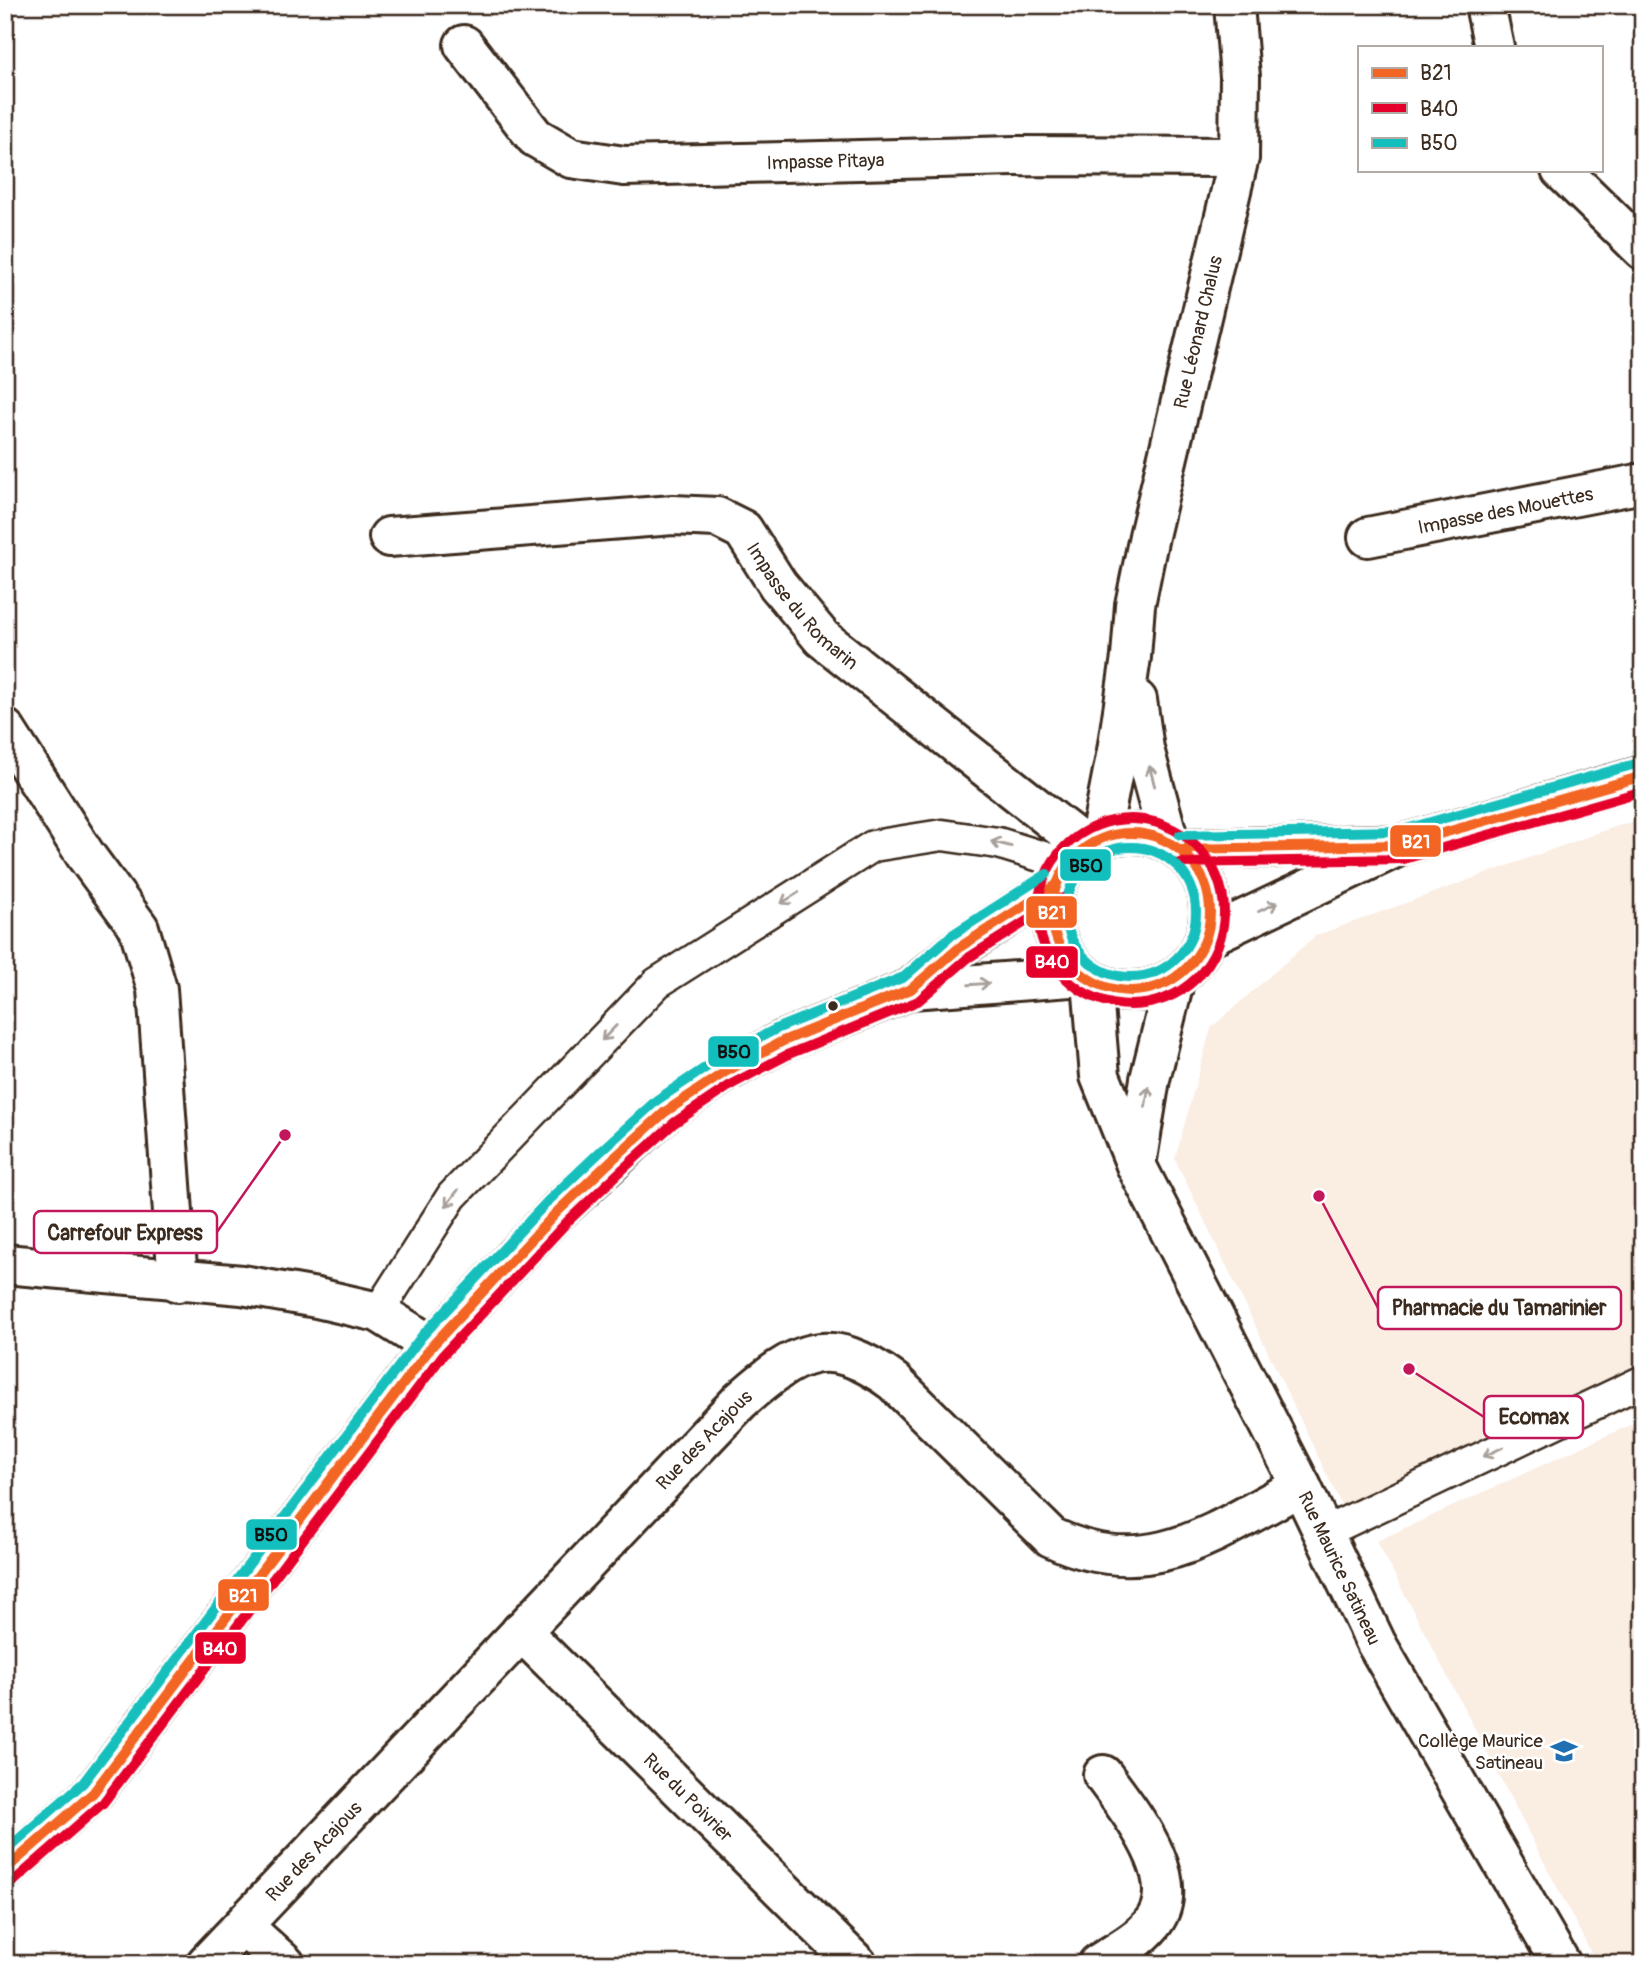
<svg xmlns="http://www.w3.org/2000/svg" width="1648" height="1969" viewBox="0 0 1648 1969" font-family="Pangolin,sans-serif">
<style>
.built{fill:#faede2}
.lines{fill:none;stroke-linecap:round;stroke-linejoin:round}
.service-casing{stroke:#3b2a1e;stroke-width:35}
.minor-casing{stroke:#3b2a1e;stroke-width:44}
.primary-casing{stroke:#3b2a1e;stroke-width:44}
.service{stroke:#fff;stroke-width:30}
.minor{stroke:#fff;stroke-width:38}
.primary{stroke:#fff;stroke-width:38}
.bus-1-casing{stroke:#fff;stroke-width:16}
.bus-2-casing{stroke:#fff;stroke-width:16}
.bus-3-casing{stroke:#fff;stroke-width:16}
.bus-1{stroke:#f26522;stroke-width:10}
.bus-2{stroke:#e4002b;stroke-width:10}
.bus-3{stroke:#12bfbc;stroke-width:10}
.oneway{stroke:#a79f9a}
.bus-dot{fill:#3b2a1e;stroke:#fff;stroke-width:2.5}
.labels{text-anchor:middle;stroke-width:5;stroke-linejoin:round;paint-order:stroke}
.street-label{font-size:19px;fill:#3b2a1e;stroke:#fff}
.poi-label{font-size:19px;fill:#3b2a1e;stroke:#fff;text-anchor:end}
.leader{fill:none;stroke:#c2185b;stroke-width:2.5}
.callout-dot{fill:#c2185b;stroke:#fff;stroke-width:2.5}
.callout{fill:#fff;stroke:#c2185b;stroke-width:2.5}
.callout-label{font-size:21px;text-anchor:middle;font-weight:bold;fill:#3b2a1e}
.line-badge{stroke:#fff;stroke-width:2.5}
.badge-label{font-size:19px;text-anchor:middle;font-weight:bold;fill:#fff}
.pale-badge-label{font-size:19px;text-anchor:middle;font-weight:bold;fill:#111}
</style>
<rect width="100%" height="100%" fill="#fff"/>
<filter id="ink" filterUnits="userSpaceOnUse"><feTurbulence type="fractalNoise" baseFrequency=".0143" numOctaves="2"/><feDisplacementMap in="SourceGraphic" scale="14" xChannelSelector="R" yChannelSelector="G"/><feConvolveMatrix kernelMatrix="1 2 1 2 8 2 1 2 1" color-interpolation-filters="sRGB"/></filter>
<g filter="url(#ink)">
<!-- built -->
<g class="built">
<path d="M1643 819V1402L1355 1533 1175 1159 1211 1028 1315 936 1617 826Z"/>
<path d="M1643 1419V1964H1597L1377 1541Z"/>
</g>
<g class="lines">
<!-- service casing -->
<g class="service-casing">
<g id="service">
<path d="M378 1312 452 1196 657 983 873 846 942 835 998 843 1066 864"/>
<path d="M1323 1533 1643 1381"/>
</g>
</g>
<!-- minor casing -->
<g class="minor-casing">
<g id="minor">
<path d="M1485 5 1494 47"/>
<path id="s1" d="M464 45 535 137 571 158 624 166 1014 156 1239 157"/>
<path d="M1561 170 1643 250"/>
<path id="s2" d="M389 537 673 515 717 517 743 530 778 585 822 638 1085 846"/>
<path id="s3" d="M1368 537 1643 483"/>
<path d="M1137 700 1144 749 1169 842"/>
<path d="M5 729 86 856 139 928 157 989 178 1282"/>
<path id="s4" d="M1100 838 1117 751 1131 657 1135 605 1149 536 1239 157 1240 77 1234 5"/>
<path id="s5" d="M1092 982 1100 1076 1136 1165 1301 1486 1376 1643 1561 1964"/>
<path d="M1136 1165 1150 1079 1175 978"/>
<path d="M5 1264 242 1285 317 1298 378 1312 432 1346"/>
<path id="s6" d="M521 1631 857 1964"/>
<path d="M243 1926 285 1964"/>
<path id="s7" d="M206 1964 740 1401C797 1350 828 1333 894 1382L1051 1537C1150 1584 1215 1531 1301 1486"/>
<path d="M1098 1964C1116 1952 1137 1942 1151 1925 1189 1881 1128 1810 1103 1775"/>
</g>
</g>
<!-- primary casing -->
<g class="primary-casing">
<g id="primary">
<circle cx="1131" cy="912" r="79"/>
<path d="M1180 849 1384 845"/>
<path d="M1207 937 1401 845 1643 776"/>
<path d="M911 989 960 947 1055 886"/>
<path d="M5 1870 93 1793 432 1346 558 1211 665 1112 725 1072 783 1041 911 989 1084 976"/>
</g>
</g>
<!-- service -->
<use href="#service" class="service"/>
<!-- minor -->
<use href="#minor" class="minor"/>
<!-- primary -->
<use href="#primary" class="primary"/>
<!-- bus-1 casing -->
<g class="bus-1-casing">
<g id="bus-1">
<circle cx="1131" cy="912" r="79"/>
<path d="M1180 849 1401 845 1643 776"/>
<path d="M5 1870 93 1793 432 1346 558 1211 613 1159 665 1112 725 1072 783 1041 911 989 960 947 1055 886"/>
</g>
</g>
<!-- bus-2 casing -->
<g class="bus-2-casing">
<g id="bus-2">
<circle cx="1131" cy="912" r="93"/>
<path d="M1180 863 1404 859 1643 791"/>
<path d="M14 1881 103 1803 443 1355 568 1221 623 1169 674 1123 732 1084 789 1054 918 1001 968 958 1063 898"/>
</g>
</g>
<!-- bus-3 casing -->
<g class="bus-3-casing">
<g id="bus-3">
<path d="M1180 835 1399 831 1639 763"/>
<circle cx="1131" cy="912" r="65"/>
<path d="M5 1851 83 1783 422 1336 548 1201 603 1149 657 1100 717 1060 778 1028 904 977 952 935 1047 874"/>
</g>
</g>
<!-- bus-1 -->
<use href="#bus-1" class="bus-1"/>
<!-- bus-2 -->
<use href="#bus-2" class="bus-2"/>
<!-- bus-3 -->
<use href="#bus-3" class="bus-3"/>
</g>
<!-- one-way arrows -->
<defs><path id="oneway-shaft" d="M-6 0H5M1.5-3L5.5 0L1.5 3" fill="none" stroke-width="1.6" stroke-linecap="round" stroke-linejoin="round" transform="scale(1.75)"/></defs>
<g class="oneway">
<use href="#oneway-shaft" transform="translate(1152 776) rotate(-105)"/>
<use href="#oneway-shaft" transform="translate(1001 844) rotate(-166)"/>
<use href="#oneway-shaft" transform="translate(790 898) rotate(148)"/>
<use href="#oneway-shaft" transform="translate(1268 907) rotate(-26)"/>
<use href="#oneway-shaft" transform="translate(979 984) rotate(-4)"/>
<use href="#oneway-shaft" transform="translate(609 1033) rotate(134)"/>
<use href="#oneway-shaft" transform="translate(1147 1097) rotate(-81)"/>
<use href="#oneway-shaft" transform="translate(452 1198) rotate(127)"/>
<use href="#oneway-shaft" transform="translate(1493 1452) rotate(155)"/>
</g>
</g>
<!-- icons -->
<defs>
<g id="school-bare" transform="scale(2.1)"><path d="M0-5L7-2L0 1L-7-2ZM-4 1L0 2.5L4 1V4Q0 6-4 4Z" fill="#1f6fb2" stroke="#fff" stroke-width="2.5" paint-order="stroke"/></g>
</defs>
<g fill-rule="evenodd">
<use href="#school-bare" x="1564" y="1751"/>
</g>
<!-- markers -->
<circle class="bus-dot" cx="833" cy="1006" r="6"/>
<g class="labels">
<!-- street labels -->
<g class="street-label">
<text dy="7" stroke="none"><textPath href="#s1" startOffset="413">Impasse Pitaya</textPath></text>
<text dy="7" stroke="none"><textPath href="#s4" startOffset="516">Rue Léonard Chalus</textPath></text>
<text dy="7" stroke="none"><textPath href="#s3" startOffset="140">Impasse des Mouettes</textPath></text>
<text dy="7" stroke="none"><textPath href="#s2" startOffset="455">Impasse du Romarin</textPath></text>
<text dy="7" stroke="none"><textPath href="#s7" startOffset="723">Rue des Acajous</textPath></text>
<text dy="7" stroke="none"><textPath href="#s5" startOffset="642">Rue Maurice Satineau</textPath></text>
<text dy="7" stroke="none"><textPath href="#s6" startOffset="236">Rue du Poivrier</textPath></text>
<text dy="7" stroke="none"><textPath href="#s7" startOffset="156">Rue des Acajous</textPath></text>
</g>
<!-- poi labels -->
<g class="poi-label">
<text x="1543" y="1747">Collège Maurice<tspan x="1543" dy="22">Satineau</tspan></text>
</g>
</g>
<!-- callouts -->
<path class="leader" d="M285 1135L217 1232M1319 1196L1378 1308M1409 1369L1484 1417"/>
<g class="callout-dot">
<circle cx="285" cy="1135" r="7"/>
<circle cx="1319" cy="1196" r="7"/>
<circle cx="1409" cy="1369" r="7"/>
</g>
<g class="callout">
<rect x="34" y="1211" width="183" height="42" rx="7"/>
<rect x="1378" y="1287" width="243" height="42" rx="7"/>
<rect x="1484" y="1396" width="99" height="42" rx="7"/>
</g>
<g class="callout-label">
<text x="125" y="1240">Carrefour Express</text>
<text x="1499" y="1315">Pharmacie du Tamarinier</text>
<text x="1534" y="1424">Ecomax</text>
</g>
<g class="line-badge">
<rect x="1389" y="824" width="53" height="34" rx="7" fill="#f26522"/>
<rect x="1059" y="848" width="53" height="34" rx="7" fill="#12bfbc"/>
<rect x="1025" y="895" width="53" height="34" rx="7" fill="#f26522"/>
<rect x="1025" y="945" width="54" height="34" rx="7" fill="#e4002b"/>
<rect x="707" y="1035" width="53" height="33" rx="7" fill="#12bfbc"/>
<rect x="245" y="1518" width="53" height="33" rx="7" fill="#12bfbc"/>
<rect x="217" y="1578" width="53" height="34" rx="7" fill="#f26522"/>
<rect x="194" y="1631" width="53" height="34" rx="7" fill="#e4002b"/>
</g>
<g class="badge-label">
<text x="1416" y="848">B21</text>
<text x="1052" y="919">B21</text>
<text x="1052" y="968">B40</text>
<text x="243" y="1602">B21</text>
<text x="220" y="1655">B40</text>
</g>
<g class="pale-badge-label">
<text x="1086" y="872">B50</text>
<text x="734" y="1058">B50</text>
<text x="271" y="1541">B50</text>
</g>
<!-- margin -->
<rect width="1648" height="1969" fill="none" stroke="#fff" stroke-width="28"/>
<rect x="14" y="14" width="1620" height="1941" fill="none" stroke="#3b2a1e" stroke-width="2.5" filter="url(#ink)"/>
<!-- legend -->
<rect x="1358" y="46" width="245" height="126" fill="#ffffff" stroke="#b1aaa5" stroke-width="2"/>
<rect x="1372" y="68" width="35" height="10" fill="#f26522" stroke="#b1aaa5" stroke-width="2"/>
<text x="1420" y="80" font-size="21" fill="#3b2a1e">B21</text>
<rect x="1372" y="103" width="35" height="10" fill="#e4002b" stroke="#b1aaa5" stroke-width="2"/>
<text x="1420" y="116" font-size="21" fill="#3b2a1e">B40</text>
<rect x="1372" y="138" width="35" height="10" fill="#12bfbc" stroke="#b1aaa5" stroke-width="2"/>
<text x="1420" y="150" font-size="21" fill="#3b2a1e">B50</text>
</svg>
